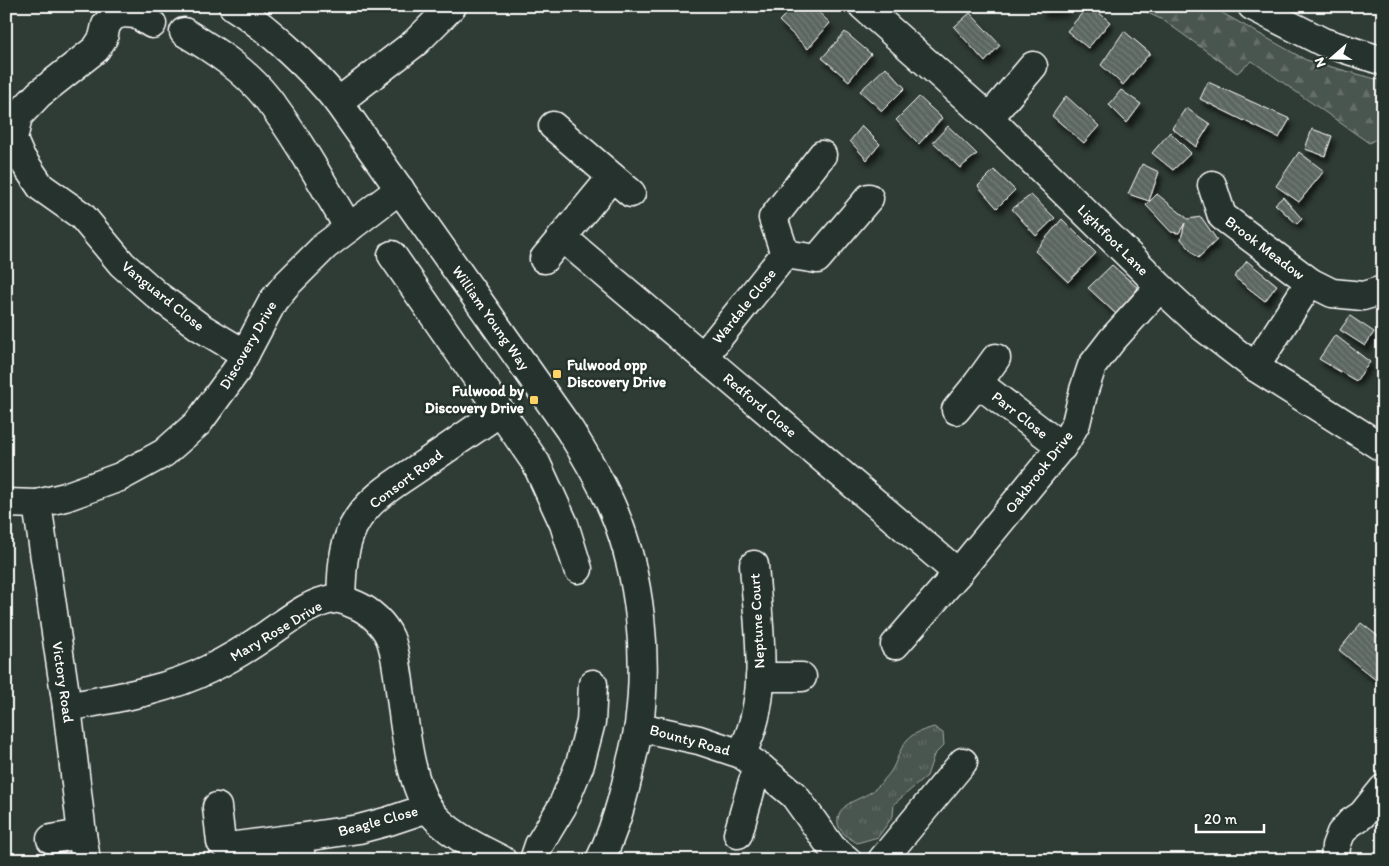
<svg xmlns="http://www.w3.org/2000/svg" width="1389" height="866" viewBox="0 0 1389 866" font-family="Itim,sans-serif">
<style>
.forest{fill:url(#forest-firs);stroke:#a4aaa7}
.park{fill:url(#park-tufts);stroke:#a4aaa7}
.building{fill:url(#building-back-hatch);stroke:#fff;filter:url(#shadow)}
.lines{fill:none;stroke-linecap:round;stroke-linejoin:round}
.minor-casing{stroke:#fff;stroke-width:31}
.major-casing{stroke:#fff;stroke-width:31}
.minor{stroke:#26332d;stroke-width:28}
.major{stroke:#26332d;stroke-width:28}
.poi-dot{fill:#ffd166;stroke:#26332d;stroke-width:2}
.labels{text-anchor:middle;stroke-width:5;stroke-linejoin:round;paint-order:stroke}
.street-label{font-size:15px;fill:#fff;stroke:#26332d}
.poi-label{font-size:15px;font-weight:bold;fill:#fff;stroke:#26332d;text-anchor:start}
</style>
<defs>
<pattern id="forest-firs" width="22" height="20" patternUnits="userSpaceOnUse" patternTransform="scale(1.25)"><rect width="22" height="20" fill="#4a544f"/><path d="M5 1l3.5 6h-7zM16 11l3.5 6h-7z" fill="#656e69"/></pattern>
<pattern id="park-tufts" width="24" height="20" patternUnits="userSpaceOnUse" patternTransform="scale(1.25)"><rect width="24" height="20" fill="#4a544f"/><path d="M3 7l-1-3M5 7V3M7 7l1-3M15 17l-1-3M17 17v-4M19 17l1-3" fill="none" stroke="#656e69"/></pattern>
<pattern id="building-back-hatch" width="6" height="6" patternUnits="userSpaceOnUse" patternTransform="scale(1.25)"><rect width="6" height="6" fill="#5b6661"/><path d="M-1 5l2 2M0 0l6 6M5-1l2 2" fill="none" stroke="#747d79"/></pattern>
<filter id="shadow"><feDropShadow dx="3" dy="5.5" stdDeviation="2.5" flood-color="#0009"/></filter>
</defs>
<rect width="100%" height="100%" fill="#2f3b35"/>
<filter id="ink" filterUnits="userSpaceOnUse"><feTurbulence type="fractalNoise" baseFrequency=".02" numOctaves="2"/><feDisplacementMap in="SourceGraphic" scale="10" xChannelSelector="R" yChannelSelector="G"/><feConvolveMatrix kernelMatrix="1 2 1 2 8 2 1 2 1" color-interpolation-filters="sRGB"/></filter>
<g filter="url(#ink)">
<!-- forest -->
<path class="forest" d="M1133 6H1210L1306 60 1383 81V135L1369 143 1252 61 1237 73 1163 20Z"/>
<!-- park -->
<path class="park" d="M934 727 943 733 944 745 934 755 927 776 894 804 893 816 878 837 857 843C848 837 836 831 838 818 842 800 864 800 876 788 881 783 887 777 891 771 897 762 899 749 907 740 914 732 925 730 934 727Z"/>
<!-- building -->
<g class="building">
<path d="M794 6H812L830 23 808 49 779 21Z"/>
<path d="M1042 6H1066V10L1042 12Z"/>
<path d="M1088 6H1091L1110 22 1088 48 1067 31Z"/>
<path d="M970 13 1000 45 985 62 954 27Z"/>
<path d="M1124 31 1150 53 1123 85 1101 65Z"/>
<path d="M845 32 871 54 849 81 822 58Z"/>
<path d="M886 67 905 88 882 111 860 91Z"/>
<path d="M1208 82 1290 119 1279 138 1200 99Z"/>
<path d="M1121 90 1141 104 1127 123 1109 105Z"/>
<path d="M1066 96 1099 126 1084 143 1052 116Z"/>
<path d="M919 97 942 118 919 144 896 120Z"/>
<path d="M1186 108 1210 124 1196 147 1172 128Z"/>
<path d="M862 126 880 144 867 160 850 141Z"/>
<path d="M948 126 977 154 960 168 933 142Z"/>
<path d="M1312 129 1332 136 1325 156 1305 149Z"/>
<path d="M1170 132 1191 153 1173 170 1152 153Z"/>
<path d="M1299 152 1324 171 1299 202 1276 186Z"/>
<path d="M1142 164 1159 172 1149 201 1128 194Z"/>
<path d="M994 170 1015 190 997 208 978 186Z"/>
<path d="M1157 194 1188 219 1201 217 1217 240 1198 258 1181 239 1185 223 1179 233 1171 232 1146 205Z"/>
<path d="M1031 195 1055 218 1036 236 1012 209Z"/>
<path d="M1283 197 1302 219 1297 224 1275 204Z"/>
<path d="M1062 219 1096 253 1068 282 1035 251Z"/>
<path d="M1247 261 1277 285 1265 301 1234 277Z"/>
<path d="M1112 265 1138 288 1116 314 1088 288Z"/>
<path d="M1350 316 1374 332 1365 346 1340 330Z"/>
<path d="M1335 335 1370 362 1356 381 1319 359Z"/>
<path d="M1361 623 1383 640V686L1339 650Z"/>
</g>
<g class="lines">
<!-- minor casing -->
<g class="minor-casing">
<g id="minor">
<path d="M863 6 989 118 1144 270 1160 287 1203 327 1255 367 1383 448"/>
<path d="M152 24 136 14 123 13 113 16 106 25 103 38 96 49 39 94 18 116 13 140 20 156 41 187 82 216 122 264 158 296 200 327 245 354"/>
<path d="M184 32C214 50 245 70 267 98 298 138 323 185 349 228"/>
<path d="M338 102 416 42 452 6"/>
<path d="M989 118 1033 66"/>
<path d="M553 126 631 193"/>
<path d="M822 155 773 218 785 254 817 259 869 198"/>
<path d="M1212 185 1222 216 1310 282 1332 293 1363 296 1383 290"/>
<path d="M562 237 958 573"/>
<path d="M392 255 536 463 564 524 578 569"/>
<path d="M544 259 612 177"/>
<path d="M703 357 785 254"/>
<path d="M1255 367 1310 282"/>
<path d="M978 383 1062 447"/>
<path d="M956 410 978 383 996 358"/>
<path d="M6 503 37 504 65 497 120 477 164 453 198 423 236 371 273 301 286 285 325 246 400 189"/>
<path d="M37 504 67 707 82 834 86 860"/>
<path d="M341 598C342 574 342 550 353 527 368 497 401 480 427 462 452 445 476 428 500 412"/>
<path d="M895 645 958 573 1066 441 1076 423 1084 390 1092 366 1112 340 1160 287"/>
<path d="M760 677H802"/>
<path d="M67 707C115 698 165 691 209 669 230 659 249 647 268 634 287 621 310 602 334 599 342 598 348 602 356 605 370 611 384 624 390 638 395 650 396 663 398 675 404 714 407 775 428 808 444 832 476 847 502 860"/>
<path d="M639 727 699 740 741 754 761 768 794 795 832 848 847 860"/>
<path d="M741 754C772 697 758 627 754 565"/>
<path d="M217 807 221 842 228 847 298 838"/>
<path d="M738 834 753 781 761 768"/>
<path d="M51 839 82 834"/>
<path d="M301 860 298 838 359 829 389 821 428 808"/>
<path d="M534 860 539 845 562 807 580 764 591 722 593 684"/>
<path d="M882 860 963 762"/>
</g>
</g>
<!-- major casing -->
<g class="major-casing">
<g id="major">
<path d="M233 6C267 27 314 71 338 102L569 429C586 456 602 483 614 512 641 577 648 657 639 725 637 738 634 750 631 762 624 796 615 829 600 860"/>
<path d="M1252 6 1323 42 1383 61"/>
<path d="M1335 860 1336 846 1341 833 1350 823 1362 815 1383 789"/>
</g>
</g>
<!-- minor -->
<use href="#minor" class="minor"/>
<!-- major -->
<use href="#major" class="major"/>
</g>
</g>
<!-- markers -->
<g class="poi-dot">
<rect x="552" y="369" width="10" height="10" rx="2.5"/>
<rect x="529" y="395" width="10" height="10" rx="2.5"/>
</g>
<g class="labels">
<!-- street labels -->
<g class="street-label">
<text transform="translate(1113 240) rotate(45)" y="5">Lightfoot Lane</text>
<text transform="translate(1265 248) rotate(37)" y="5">Brook Meadow</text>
<text transform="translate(163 296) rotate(39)" y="5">Vanguard Close</text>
<text transform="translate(744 306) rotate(-51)" y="5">Wardale Close</text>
<text transform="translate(491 318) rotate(55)" y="5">William Young Way</text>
<text transform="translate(248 345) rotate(-60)" y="5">Discovery Drive</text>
<text transform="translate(760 405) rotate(40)" y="5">Redford Close</text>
<text transform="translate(1020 415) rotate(38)" y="5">Parr Close</text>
<text transform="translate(1039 472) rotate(-52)" y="5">Oakbrook Drive</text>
<text transform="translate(406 479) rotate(-37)" y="5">Consort Road</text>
<text transform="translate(757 621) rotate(-93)" y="5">Neptune Court</text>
<text transform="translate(276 631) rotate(-31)" y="5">Mary Rose Drive</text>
<text transform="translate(63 682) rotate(82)" y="5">Victory Road</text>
<text transform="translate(690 740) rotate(15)" y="5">Bounty Road</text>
<text transform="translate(378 821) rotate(-15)" y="5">Beagle Close</text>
</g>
<!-- poi labels -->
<g class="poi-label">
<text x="567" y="370">Fulwood opp<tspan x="567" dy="17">Discovery Drive</tspan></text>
<text x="524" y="396" text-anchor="end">Fulwood by<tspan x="524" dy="17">Discovery Drive</tspan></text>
</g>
</g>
<!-- margin -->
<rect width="1389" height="866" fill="none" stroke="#26332d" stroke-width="25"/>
<rect x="12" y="12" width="1364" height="841" fill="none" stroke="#fff" stroke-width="2" filter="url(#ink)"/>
<!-- north arrow -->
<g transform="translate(1332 58) rotate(250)" stroke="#26332d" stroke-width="4" paint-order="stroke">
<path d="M0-4L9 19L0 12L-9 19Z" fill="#ffffff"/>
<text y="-8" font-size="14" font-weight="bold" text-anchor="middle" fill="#ffffff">N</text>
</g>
<!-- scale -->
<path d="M1196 824v8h68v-8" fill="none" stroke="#ffffff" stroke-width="2.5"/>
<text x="1204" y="824" font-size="15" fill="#ffffff" stroke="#26332d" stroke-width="4" paint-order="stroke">20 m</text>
</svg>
